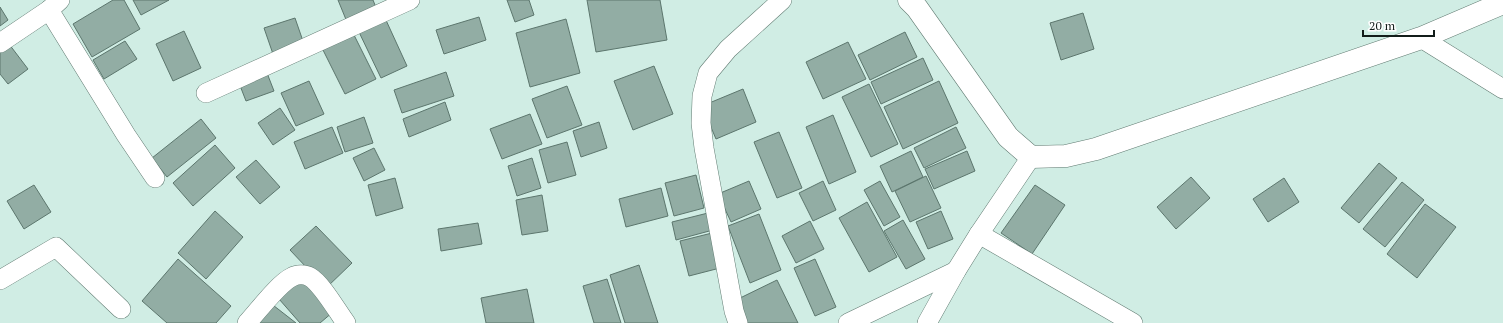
<svg xmlns="http://www.w3.org/2000/svg" width="1503" height="323" viewBox="0 0 1503 323" font-family="'PT Serif',serif">
<style>
.building{fill:#92ada4;stroke:#5c766d}
.lines{fill:none;stroke-linecap:round;stroke-linejoin:round}
.street-casing{stroke:#617b72;stroke-width:20}
.secondary-casing{stroke:#617b72;stroke-width:23}
.street{stroke:#fff;stroke-width:19}
.secondary{stroke:#fff;stroke-width:22}
</style>
<rect width="100%" height="100%" fill="#d0ede4"/>
<!-- building -->
<g class="building">
<path d="M113 0H124L140 29 92 57 73 24Z"/>
<path d="M133 0H169L141 15Z"/>
<path d="M338 0H373L377 10 347 22Z"/>
<path d="M507 0H529L534 15 515 22Z"/>
<path d="M587 0H660L667 40 596 52Z"/>
<path d="M0 7 8 20 0 26Z"/>
<path d="M1083 13 1094 49 1061 60 1050 23Z"/>
<path d="M479 17 486 40 444 54 436 30Z"/>
<path d="M295 18 304 44 273 54 264 28Z"/>
<path d="M385 18 407 66 381 78 358 30Z"/>
<path d="M566 19 580 73 530 87 516 33Z"/>
<path d="M184 31 201 68 173 81 156 44Z"/>
<path d="M905 32 917 57 870 80 858 55Z"/>
<path d="M353 33 376 79 345 94 322 48Z"/>
<path d="M125 41 137 59 104 79 93 60Z"/>
<path d="M848 42 866 79 823 99 806 62Z"/>
<path d="M9 44 28 69 8 84 0 74V52Z"/>
<path d="M923 58 933 80 881 104 871 82Z"/>
<path d="M654 66 673 114 633 130 614 81Z"/>
<path d="M446 72 454 96 402 113 394 90Z"/>
<path d="M267 73 274 91 246 101 239 83Z"/>
<path d="M309 81 324 114 296 126 281 93Z"/>
<path d="M939 81 958 123 903 149 884 107Z"/>
<path d="M869 84 898 144 871 157 842 97Z"/>
<path d="M567 86 582 125 547 138 532 99Z"/>
<path d="M743 89 756 122 716 139 702 106Z"/>
<path d="M445 102 451 120 409 137 403 119Z"/>
<path d="M280 108 295 130 273 145 258 123Z"/>
<path d="M530 114 542 144 502 159 490 129Z"/>
<path d="M833 115 856 172 829 184 806 127Z"/>
<path d="M364 117 373 143 345 152 337 127Z"/>
<path d="M201 119 216 138 167 177 152 158Z"/>
<path d="M599 122 607 148 581 157 573 131Z"/>
<path d="M332 127 343 153 305 169 294 142Z"/>
<path d="M956 127 966 148 924 168 914 148Z"/>
<path d="M779 132 802 188 777 198 754 142Z"/>
<path d="M567 142 576 175 548 183 539 150Z"/>
<path d="M215 145 235 168 193 206 173 183Z"/>
<path d="M374 148 385 170 364 181 353 158Z"/>
<path d="M911 151 923 177 892 192 880 166Z"/>
<path d="M967 151 975 171 934 189 925 169Z"/>
<path d="M532 158 541 188 517 196 508 166Z"/>
<path d="M256 160 280 187 260 204 236 177Z"/>
<path d="M1379 163 1397 178 1359 223 1341 208Z"/>
<path d="M696 175 704 208 674 216 665 183Z"/>
<path d="M926 176 941 208 910 222 895 191Z"/>
<path d="M1191 177 1210 198 1176 229 1157 207Z"/>
<path d="M395 178 403 208 376 216 368 185Z"/>
<path d="M1284 178 1299 202 1268 222 1253 199Z"/>
<path d="M749 181 761 209 731 222 718 194Z"/>
<path d="M823 181 836 210 813 221 799 193Z"/>
<path d="M880 181 900 217 884 226 864 190Z"/>
<path d="M1402 182 1424 200 1385 247 1363 229Z"/>
<path d="M34 185 51 212 24 229 7 201Z"/>
<path d="M1035 185 1065 205 1032 254 1001 233Z"/>
<path d="M661 188 668 216 626 227 619 199Z"/>
<path d="M542 195 548 231 522 235 516 200Z"/>
<path d="M867 202 897 257 869 272 839 218Z"/>
<path d="M1425 204 1456 227 1417 278 1387 254Z"/>
<path d="M215 211 243 237 206 279 178 253Z"/>
<path d="M941 211 953 239 928 249 916 222Z"/>
<path d="M708 213 713 230 676 240 672 222Z"/>
<path d="M759 214 781 270 750 283 728 226Z"/>
<path d="M903 220 925 259 906 269 884 231Z"/>
<path d="M810 221 824 249 796 263 782 236Z"/>
<path d="M478 223 482 244 441 251 438 229Z"/>
<path d="M316 226 352 263 326 288 290 250Z"/>
<path d="M712 233 720 268 689 276 680 241Z"/>
<path d="M178 259 231 306 216 323H167L142 301Z"/>
<path d="M815 259 836 307 815 316 794 268Z"/>
<path d="M639 265 658 323H625L610 275Z"/>
<path d="M303 278 333 312 320 323H300L279 299Z"/>
<path d="M607 279 621 323H594L583 286Z"/>
<path d="M777 280 798 323H747L736 300Z"/>
<path d="M527 289 534 323H486L481 298Z"/>
<path d="M269 302 296 323H252Z"/>
</g>
<g class="lines">
<!-- street casing -->
<g class="street-casing">
<g id="street">
<path d="M49 10 126 135 155 178"/>
<path d="M1421 38 1503 89"/>
<path d="M0 43 49 10 60 0"/>
<path d="M206 93 410 0"/>
<path d="M979 234 1133 323"/>
<path d="M0 280 56 247 121 309"/>
<path d="M247 323C258 311 279 283 292 277 297 274 305 274 310 277 322 284 337 311 346 323"/>
<path d="M738 323 734 311 704 148 701 123 702 96 708 73 728 49 782 0"/>
<path d="M848 323 956 271"/>
<path d="M927 323 956 271 979 234 1031 157"/>
</g>
</g>
<!-- secondary casing -->
<g class="secondary-casing">
<path id="secondary" d="M909 0 917 8 1008 137 1031 157 1066 156 1096 149 1421 38 1503 3"/>
</g>
<!-- street -->
<use href="#street" class="street"/>
<!-- secondary -->
<use href="#secondary" class="secondary"/>
</g>
<!-- scale -->
<path d="M1363 30v6h71v-6" fill="none" stroke="#131d1a" stroke-width="2"/>
<text x="1369" y="30" font-size="12" fill="#131d1a" stroke="#ffffff" stroke-width="3" paint-order="stroke">20 m</text>
</svg>
